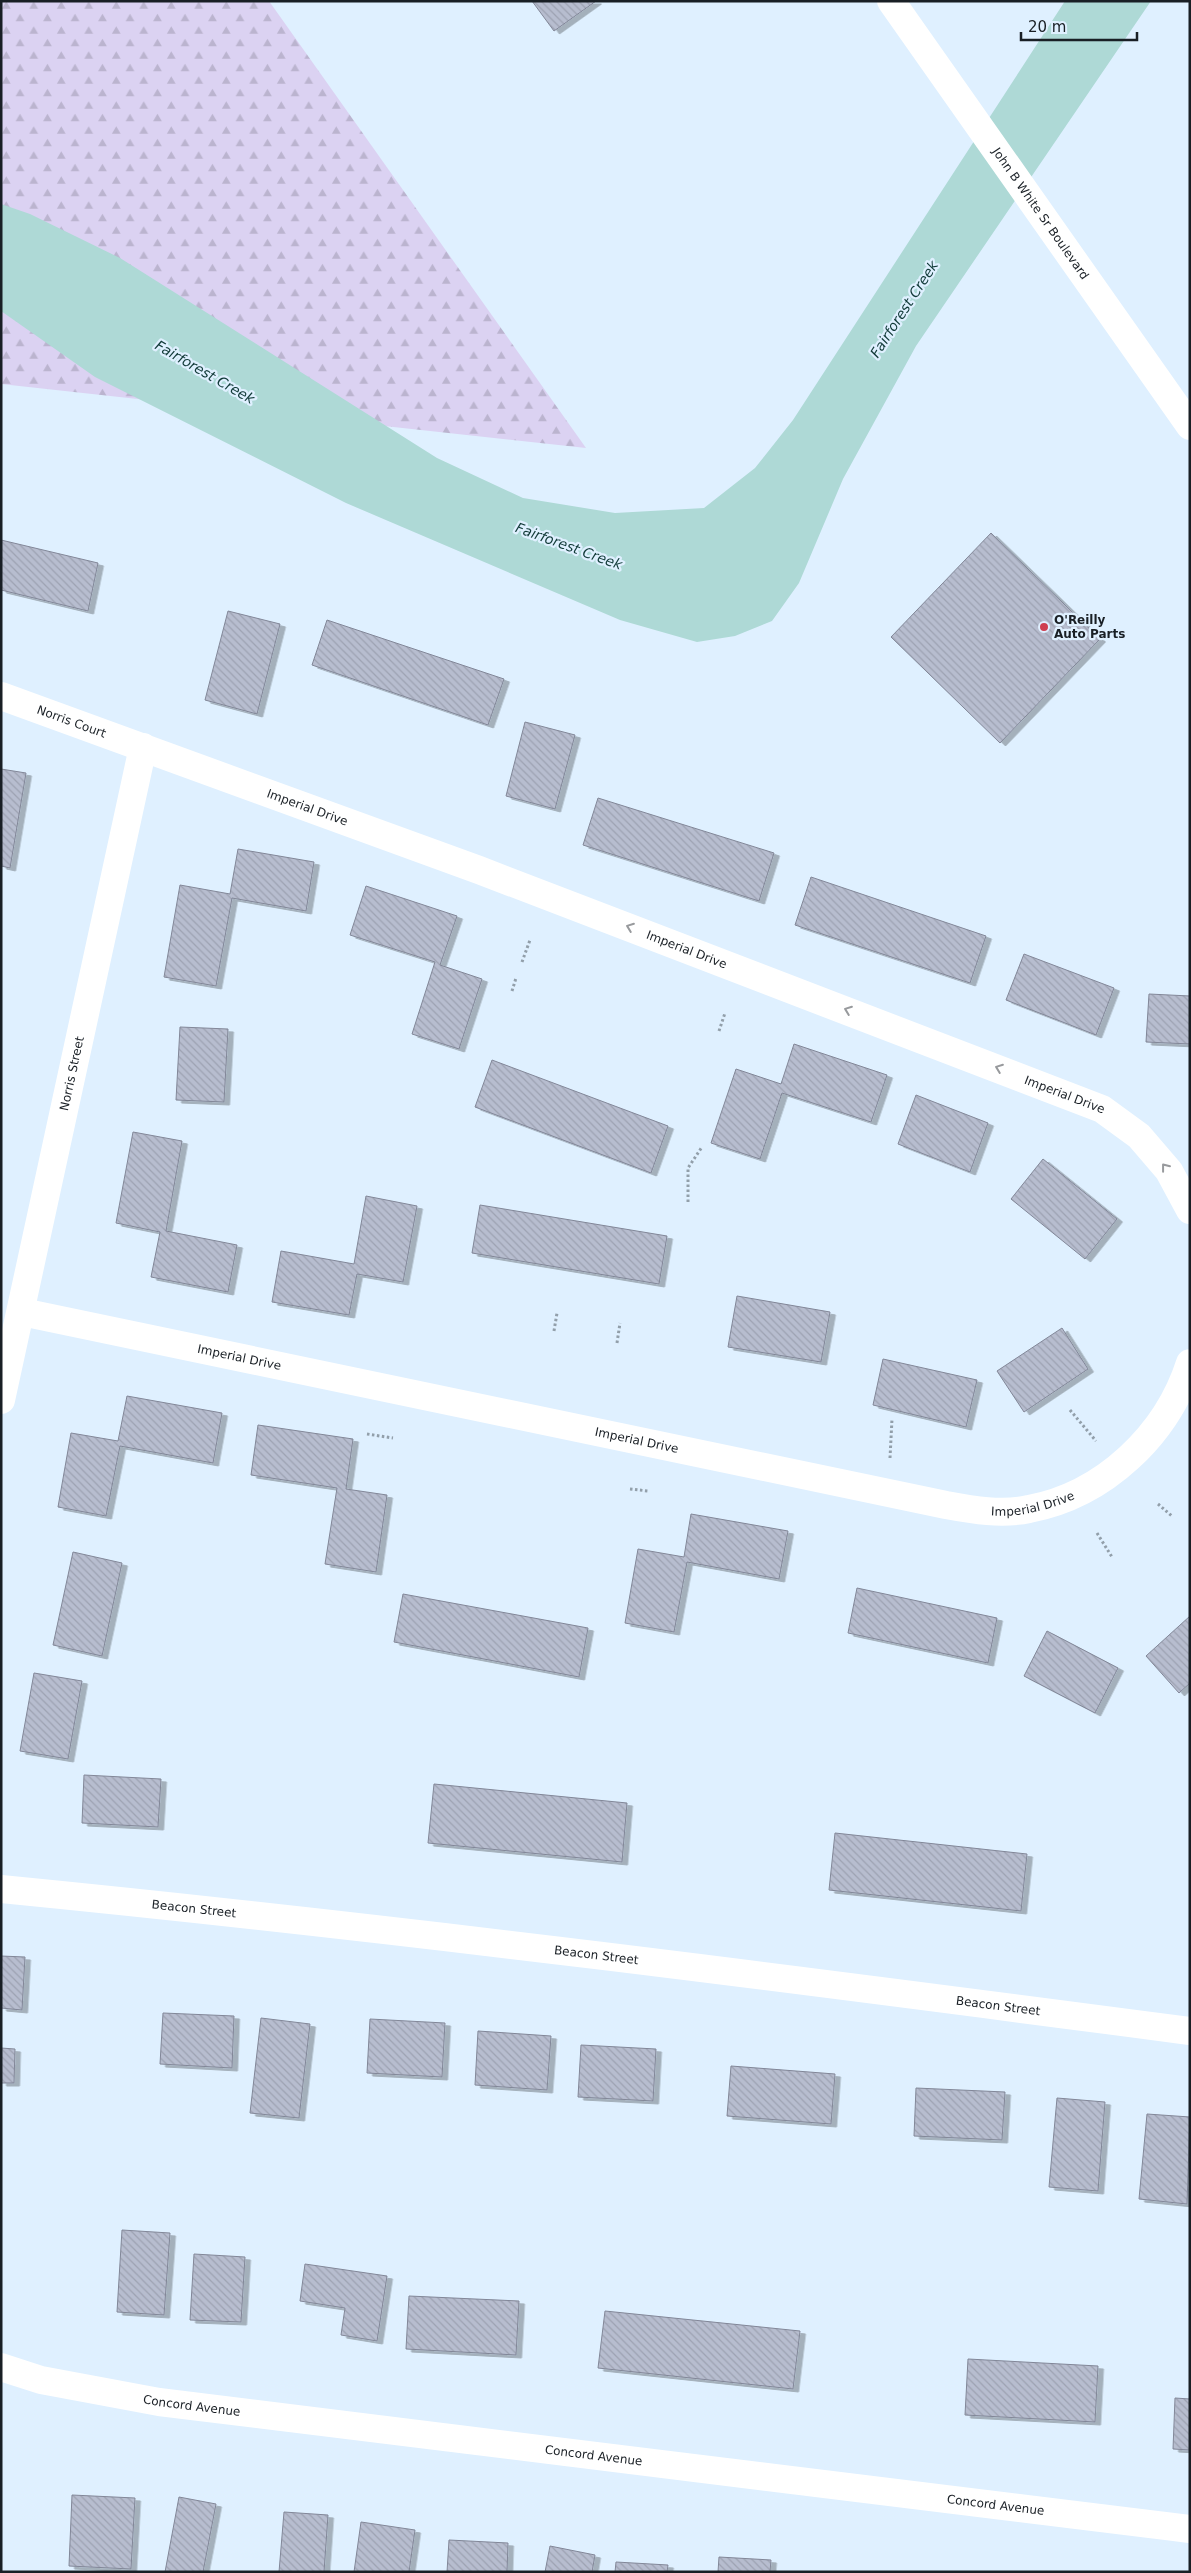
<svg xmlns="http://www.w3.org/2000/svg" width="1191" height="2573" font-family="'DejaVu Sans',sans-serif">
<defs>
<pattern id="forest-firs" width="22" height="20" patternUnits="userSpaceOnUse" patternTransform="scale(1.25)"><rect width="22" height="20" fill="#dbd2f2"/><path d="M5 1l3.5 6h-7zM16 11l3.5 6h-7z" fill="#bbb4cf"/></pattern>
<pattern id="building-back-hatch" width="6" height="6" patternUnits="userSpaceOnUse" patternTransform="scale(1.25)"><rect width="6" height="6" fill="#b7bdcf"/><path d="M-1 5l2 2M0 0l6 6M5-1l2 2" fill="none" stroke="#9da2b2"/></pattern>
<filter id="shadow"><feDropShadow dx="5.5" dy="3" stdDeviation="0" flood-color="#0004"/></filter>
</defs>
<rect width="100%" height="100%" fill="#dff0ff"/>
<path fill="url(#forest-firs)" d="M1,1H269L586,448L1,384Z"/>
<path fill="#aed9d6" d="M1065,1H1151L916,346L843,479L799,583L772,621L735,636L697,642L620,620L346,503L95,377L1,311V204L30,214L120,258L437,458L523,498L615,513L704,508L755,468L793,420Z"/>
<path fill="url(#building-back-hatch)" stroke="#828798" filter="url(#shadow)" d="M532,1H596L554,31Z
M991,533L1100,639L1000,743L891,637Z
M1,540L98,563L88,611L1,590Z
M228,611L280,624L257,714L205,700Z
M327,620L504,679L488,725L312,665Z
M525,722L575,735L555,809L506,796Z
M1,769L26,773L10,868L1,866Z
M598,798L774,853L759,901L583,845Z
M238,849L314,862L306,911L232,898L216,986L164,977L180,885L230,894Z
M811,877L986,936L970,983L795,925Z
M366,886L457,916L440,965L482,979L459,1049L412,1034L435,962L350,935Z
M1024,954L1114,988L1096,1035L1006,1000Z
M1149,994L1190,996V1044L1146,1042Z
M180,1027L228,1029L224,1102L176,1100Z
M794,1044L887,1075L871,1122L782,1093L760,1159L711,1143L736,1069L781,1084Z
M492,1060L668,1126L651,1173L475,1107Z
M916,1095L988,1123L970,1172L898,1144Z
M133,1132L182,1141L166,1231L237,1245L228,1292L151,1277L160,1232L116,1223Z
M1043,1159L1117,1219L1085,1259L1011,1199Z
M366,1196L417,1206L403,1282L357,1274L349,1315L272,1302L281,1251L354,1264Z
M480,1205L667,1236L659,1284L472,1253Z
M737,1296L830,1312L821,1362L728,1347Z
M1062,1328L1088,1369L1024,1412L997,1371Z
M883,1359L977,1380L966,1427L873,1405Z
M127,1396L222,1413L213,1463L120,1446L106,1516L58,1507L71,1433L118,1441Z
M258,1425L353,1439L346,1489L387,1495L376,1572L325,1564L337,1488L251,1475Z
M691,1514L788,1531L779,1579L687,1562L674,1632L625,1623L638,1549L684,1557Z
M73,1552L122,1563L102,1656L53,1645Z
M857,1588L997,1618L988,1663L848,1633Z
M403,1594L588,1628L579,1677L394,1642Z
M1190,1616V1683L1179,1693L1146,1656Z
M1047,1631L1118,1668L1095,1713L1024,1676Z
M34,1673L82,1681L68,1759L20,1751Z
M84,1775L161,1779L158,1827L82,1823Z
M434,1784L627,1803L622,1862L428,1843Z
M835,1833L1027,1854L1021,1911L829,1890Z
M1,1956L25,1957L22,2010L1,2008Z
M163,2013L234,2016L232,2068L160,2064Z
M261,2018L310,2024L299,2118L250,2113Z
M370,2019L445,2023L442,2077L367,2073Z
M478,2031L551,2036L547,2090L475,2085Z
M581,2045L656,2049L653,2101L578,2097Z
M1,2048L15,2049L14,2083H1Z
M731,2066L835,2074L831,2124L727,2116Z
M916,2088L1005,2092L1002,2140L914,2136Z
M1057,2098L1105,2102L1098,2191L1049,2187Z
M1147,2114L1190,2117L1187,2204L1139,2199Z
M122,2230L170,2233L164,2315L117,2312Z
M194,2254L245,2257L241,2322L190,2320Z
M305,2264L387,2276L377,2341L341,2335L345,2308L300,2301Z
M409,2296L519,2301L516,2355L406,2349Z
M605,2311L800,2331L793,2389L598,2368Z
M968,2359L1098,2366L1095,2422L965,2415Z
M1175,2398L1190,2399V2450L1173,2449Z
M72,2495L135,2498L131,2569L69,2566Z
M179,2497L216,2504L203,2572H165Z
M284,2512L328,2515L324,2572H279Z
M361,2522L415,2530L409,2572H354Z
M449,2540L508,2543L507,2572H447Z
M550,2546L595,2555L592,2572H545Z
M719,2557L771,2560L770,2572H718Z
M616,2562L668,2565L667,2572H615Z"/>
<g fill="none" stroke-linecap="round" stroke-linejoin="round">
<path stroke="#929faa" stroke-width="3" stroke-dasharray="2.5 2.5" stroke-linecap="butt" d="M522,962L530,940
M512,991L516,978
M719,1031L725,1013
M688,1202V1168L702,1147
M554,1331L557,1313
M617,1343L620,1323
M1070,1410L1096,1441
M367,1434L393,1438
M890,1458L892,1419
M630,1489L648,1491
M1158,1504L1173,1517
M1097,1533L1112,1557"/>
<g stroke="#fff" stroke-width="28">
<path id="s1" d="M1,696L479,870L1102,1109L1139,1136L1169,1171L1190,1210"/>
<path id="s2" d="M22,1312L946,1505C973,1510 1002,1515 1029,1509C1104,1495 1167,1435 1190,1363"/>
<path id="s3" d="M1,1400L143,747"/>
<path id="s4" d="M1,1889C398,1928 794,1979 1190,2031"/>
<path id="s5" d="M1,2367L41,2380L159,2402L1190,2529"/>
</g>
<path stroke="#fff" stroke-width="28" id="s6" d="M891,1L1190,426"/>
</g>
<defs><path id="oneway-chevron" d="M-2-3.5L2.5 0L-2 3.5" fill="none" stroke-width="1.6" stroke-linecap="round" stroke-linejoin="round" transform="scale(1.25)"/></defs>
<g stroke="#989a9d">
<use href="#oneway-chevron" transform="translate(630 927) rotate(-159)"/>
<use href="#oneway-chevron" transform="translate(848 1010) rotate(-159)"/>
<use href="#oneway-chevron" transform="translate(999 1068) rotate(-159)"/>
<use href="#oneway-chevron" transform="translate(1165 1167) rotate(-128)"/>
</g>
<circle fill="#ce3e4f" stroke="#dff0ff" stroke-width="2" cx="1044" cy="627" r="5"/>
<g text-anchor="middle" stroke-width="4.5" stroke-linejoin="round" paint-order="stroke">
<g font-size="12" fill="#191f25" stroke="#dff0ff">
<text dy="4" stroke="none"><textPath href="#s6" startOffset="260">John B White Sr Boulevard</textPath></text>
<text dy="4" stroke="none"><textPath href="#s1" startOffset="75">Norris Court</textPath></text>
<text dy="4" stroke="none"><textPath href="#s1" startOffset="326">Imperial Drive</textPath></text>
<text dy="4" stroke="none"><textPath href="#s1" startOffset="731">Imperial Drive</textPath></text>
<text dy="4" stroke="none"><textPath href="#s3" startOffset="334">Norris Street</textPath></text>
<text dy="4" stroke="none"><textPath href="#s1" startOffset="1136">Imperial Drive</textPath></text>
<text dy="4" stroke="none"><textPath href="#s2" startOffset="222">Imperial Drive</textPath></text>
<text dy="4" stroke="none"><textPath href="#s2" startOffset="628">Imperial Drive</textPath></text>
<text dy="4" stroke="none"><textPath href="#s2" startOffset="1032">Imperial Drive</textPath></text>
<text dy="4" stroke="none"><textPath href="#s4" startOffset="194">Beacon Street</textPath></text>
<text dy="4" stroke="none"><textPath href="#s4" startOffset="599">Beacon Street</textPath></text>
<text dy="4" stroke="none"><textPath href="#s4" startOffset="1004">Beacon Street</textPath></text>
<text dy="4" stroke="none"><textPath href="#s5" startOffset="195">Concord Avenue</textPath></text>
<text dy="4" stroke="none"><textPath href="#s5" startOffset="600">Concord Avenue</textPath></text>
<text dy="4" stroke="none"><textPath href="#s5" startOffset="1005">Concord Avenue</textPath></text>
</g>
<g font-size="12" font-weight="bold" fill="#191f25" stroke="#dff0ff" text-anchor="start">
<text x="1054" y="624">O'Reilly<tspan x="1054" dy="14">Auto Parts</tspan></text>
</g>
<g font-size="14" font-style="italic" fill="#113a38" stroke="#dff0ff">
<text transform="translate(904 309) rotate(-57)" y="5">Fairforest Creek</text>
<text transform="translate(205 372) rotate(30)" y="5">Fairforest Creek</text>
<text transform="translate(569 546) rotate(20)" y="5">Fairforest Creek</text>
</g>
</g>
<rect width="1191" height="2573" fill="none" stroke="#191f25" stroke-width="5"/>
<path d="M1021 32v8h116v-8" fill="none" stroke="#191f25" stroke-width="2.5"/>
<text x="1028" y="32" font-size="15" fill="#191f25" stroke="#dff0ff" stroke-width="4" paint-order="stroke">20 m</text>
</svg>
